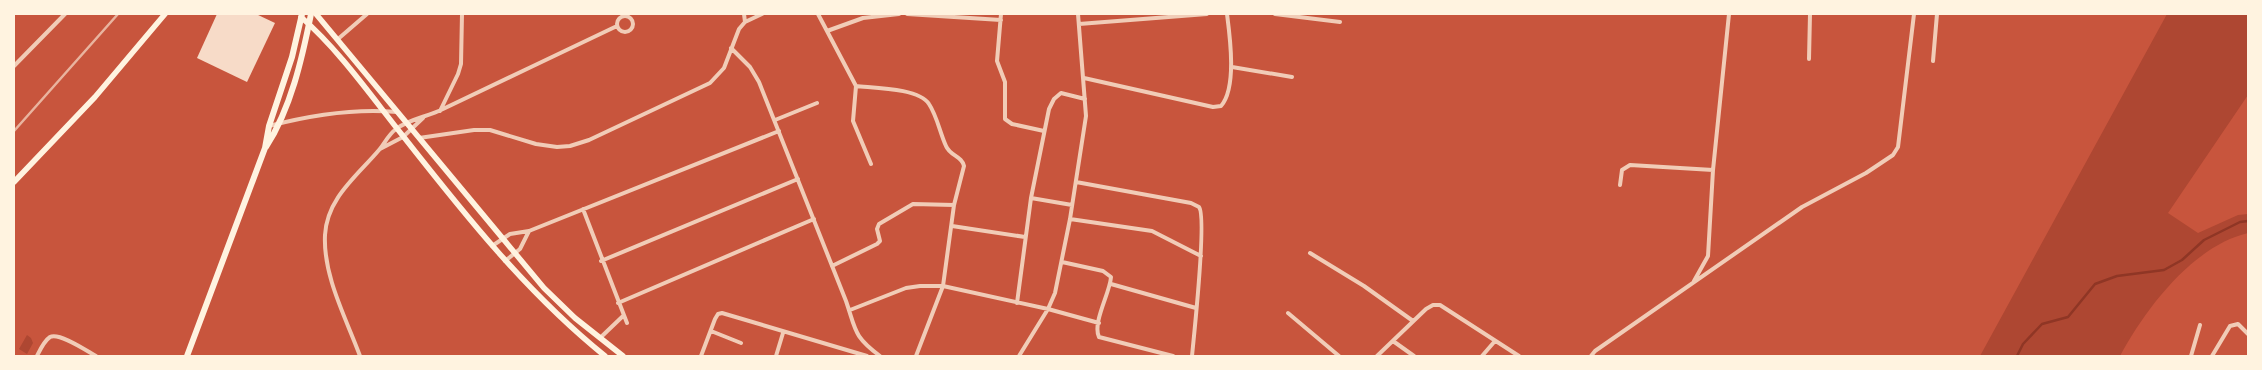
<svg xmlns="http://www.w3.org/2000/svg" width="2262" height="370" font-family="'Fira Sans Condensed',sans-serif">
<rect width="100%" height="100%" fill="#c8553d"/>
<path fill="#ae4732" d="M2167,14H2248V95L2168,213L2198,233L2238,215L2248,214V233C2193,246 2146,308 2120,356H1980Z
M27,335L31,338L33,343L27,354L19,349Z"/>
<g fill="none" stroke-linecap="round" stroke-linejoin="round">
<path stroke="#8f3625" stroke-width="2.5" d="M2017,356L2023,344L2042,324L2068,317L2095,284L2117,276L2164,270L2182,260L2204,240L2240,222L2248,221"/>
</g>
<path fill="#f7dbc8" d="M217,14H256L275,23L247,82L197,58Z"/>
<g fill="none" stroke-linecap="round" stroke-linejoin="round">
<path stroke="#f1ccb7" stroke-width="4" d="M744,14L745,22
M818,14L856,86L853,121L871,164
M907,14L1001,20
M1001,14L997,61L1005,82V119L1012,124L1044,131
M1275,14L1340,22
M617 24a8 8 0 1 1 16 0a8 8 0 1 1-16 0Z
M1079,24L1207,14
M827,31L863,18L899,14
M338,39L367,14
M731,48L750,67L759,82L846,301C856,330 853,336 880,356
M1809,59L1810,14
M1933,61L1937,14
M14,66L65,14
M1232,67L1292,77
M1084,78L1213,107L1221,106C1237,88 1230,37 1227,14
M856,86C874,88 919,88 929,104C937,116 940,133 946,146C950,156 962,156 964,166L954,205L943,286L916,356
M440,111L458,74L461,64L462,14
M775,120L817,103
M269,126C311,115 353,108 397,112
M419,138L474,130H490L536,144L557,147L570,146L589,140L710,83L724,68L739,29L745,22L762,14
M380,149L403,137L423,118
M1076,182L1191,203L1199,207C1207,217 1194,335 1192,356
M1620,185L1622,170L1630,165L1713,170
M1031,198L1072,205
M583,209L627,323
M1070,219L1152,231L1201,256
M952,226L1025,237
M492,246L510,234L529,231L779,131
M1310,253L1364,286L1413,321
M505,261L520,249L529,231
M601,261L798,179
M1062,262L1103,271L1111,277C1110,293 1092,323 1099,337L1173,356
M832,266L877,244L880,241L877,229L879,224L913,204L954,205
M1694,281L1708,256L1713,170L1729,14
M1111,284L1196,308
M618,303L814,219
M1017,303L1031,198L1049,109L1054,99L1061,93L1085,99
M850,310L906,288L920,286H943L1048,309L1099,323
M1288,313L1339,356
M711,331L741,343
M600,338L623,316
M1393,341L1414,356
M37,356C40,350 44,341 50,337C59,332 87,351 96,356
M360,356C346,318 323,276 325,235C327,198 357,176 379,150C385,143 388,135 396,129C409,119 427,117 443,109C501,81 559,54 617,26
M701,356L715,319L718,314L722,313L867,356
M776,356L783,333
M1019,356L1048,309L1055,293L1070,219L1086,116L1078,14
M1377,356L1426,309L1433,305H1440L1519,356
M1482,356L1495,341
M1591,356L1595,351L1802,207L1866,173L1893,155L1898,147L1914,14
M2191,356L2200,325
M2212,356L2230,326L2238,324L2248,334"/>
<path stroke="#fff3e0" stroke-width="5.5" d="M316,14L544,288L575,318L623,356
M301,17C340,51 371,96 403,136C465,215 527,293 605,356
M14,182L95,97L165,14"/>
<path stroke="#fff3e0" stroke-width="6" d="M266,147C291,108 302,59 311,14
M187,356L265,148L269,126L292,57L302,14"/>
<path stroke="#e9b49f" stroke-width="2.5" d="M14,131L118,14"/>
</g>
<rect width="2262" height="370" fill="none" stroke="#fff3e0" stroke-width="30"/>
</svg>
